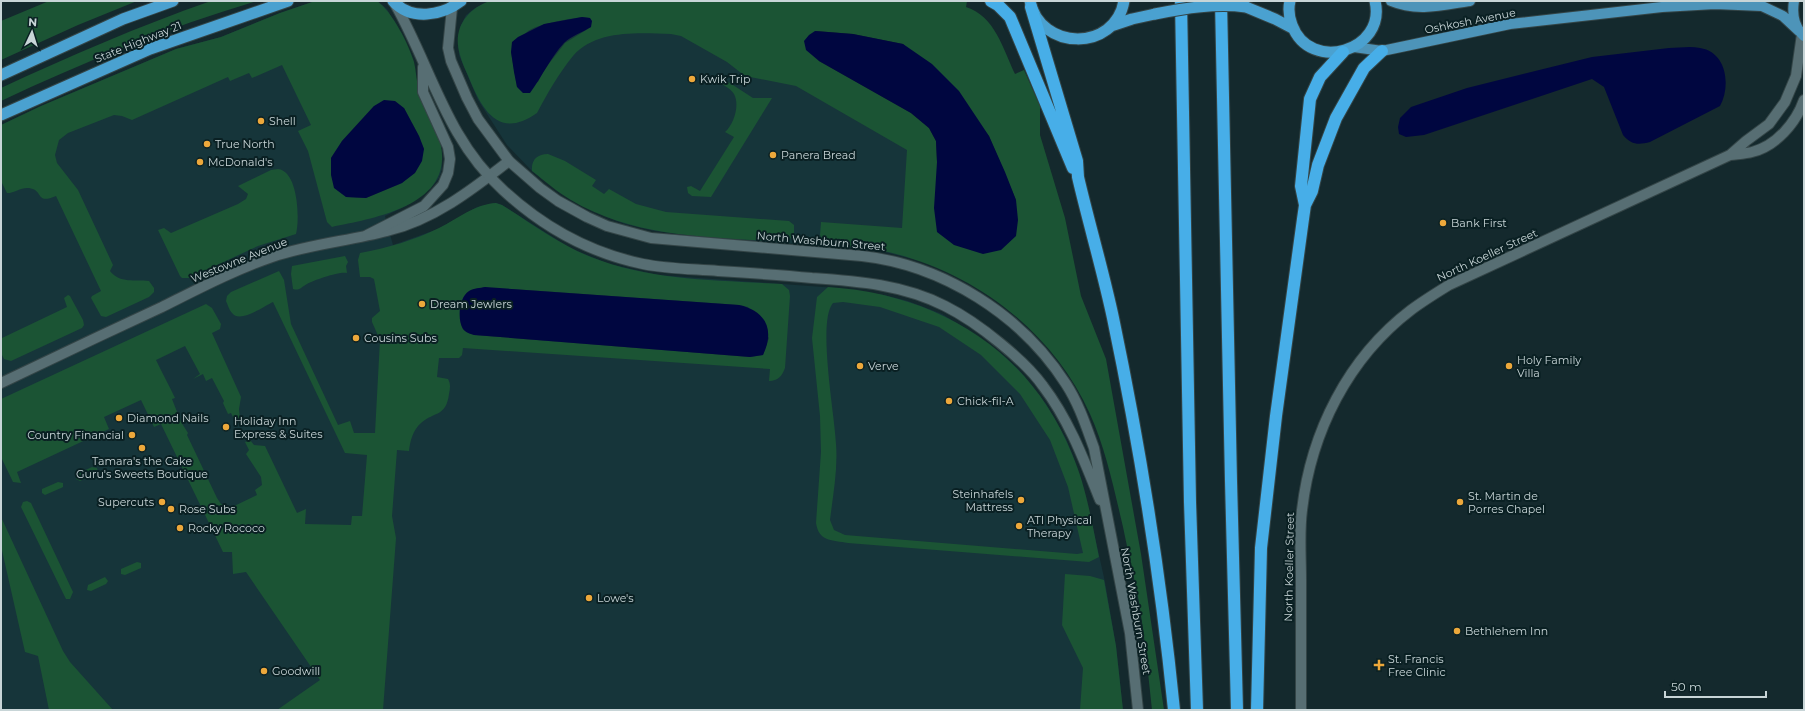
<svg xmlns="http://www.w3.org/2000/svg" width="1805" height="711" font-family="Montserrat,sans-serif">
<rect width="100%" height="100%" fill="#14292d"/>
<path fill="#16353a" d="M315,1H377L387,9L411,55L420,95L441,143L442,169L439,178L430,189L406,206L385,216L393,245L438,229L477,207L496,203L502,205L570,248L609,264L658,275L836,288L884,295L908,301L942,314L968,330L1004,356L1019,370L1046,404L1066,439L1073,456L1091,519L1105,582L1116,646L1123,710H1V125L41,106L176,49L221,37L280,13Z
M490,1H721L927,141L921,261L877,250L704,237L655,231L625,224L607,217L571,200L532,171L507,145L478,100L459,55L458,38L460,27L466,15L475,8Z"/>
<path fill="#1b5434" fill-rule="evenodd" d="M49,1H137L78,25L1,60V21Z
M211,1H257C169,27 84,62 1,101V88C70,56 139,26 211,1Z
M315,1H377C392,11 409,45 414,62C416,70 416,78 418,86C422,106 436,123 440,142C456,205 376,218 332,227L327,222L308,151L298,131L311,125L282,65L252,78L249,73L230,81L228,77L132,120L122,116L114,115L68,133L59,140L55,155L57,163L78,190L113,265L110,271C120,284 135,279 149,281L154,288V292L149,297L106,317L101,316L91,298L92,296L101,291L56,196C35,205 44,190 29,188C21,187 15,193 7,193L1,181V125L41,106L176,49L221,37L280,13ZM374,106L404,108L419,136L424,149L402,183L366,198L346,197L331,158L342,141Z
M490,1H967L966,7C995,16 1003,49 1015,74L1024,70L1040,106V135L1065,218L1081,296L1106,359L1141,554L1164,710H1152C1148,674 1145,638 1139,602C1134,577 1128,552 1123,527C1114,489 1106,450 1090,414C1052,329 969,268 879,250C861,247 842,247 825,245L820,235L821,222L902,228L907,150L796,86L745,76L727,62L681,36L671,34C640,33 596,29 573,56C559,73 547,94 537,113C499,140 482,110 469,78C466,71 462,63 460,55C452,30 466,9 490,1ZM582,17L590,18L591,27L565,43L544,70L538,82L517,87L511,52C516,46 521,38 527,32C536,24 569,19 582,17ZM816,31L853,34L903,44L989,136L1016,200L937,162L936,141L929,128L911,113L819,61Z
M719,76L753,98H772L711,197L692,196L688,193L687,187L691,186L700,191L734,137L725,132C734,124 740,105 734,94C730,88 722,84 716,81Z
M548,154L565,161L596,180L592,186L604,194L609,189L636,204L666,212L789,221L794,225V233L788,242C714,237 636,239 571,200C557,192 545,181 532,171C531,160 537,154 548,154Z
M278,169C298,171 300,219 296,234L258,246L189,278H182L180,276L158,230L164,228L171,233L238,204L246,199L248,194L238,186L271,170Z
M496,203L502,205C531,223 558,244 591,257C651,281 718,280 782,284L789,290L790,296L785,368C782,376 778,381 769,381L770,369L463,348L462,355L459,358H439L437,377L448,379C451,384 450,389 449,394C446,417 435,411 421,423C413,430 410,441 409,451L397,450L392,516L396,538L383,710H277L320,680L246,572L233,574L232,552H223L161,424L154,427L141,400L104,417L109,429L17,472L21,483L13,482L1,457V399L206,304L212,308L221,324L220,329L212,333L241,397L239,409L240,419L235,421L231,413L228,414L223,403L224,401L212,378L206,381L203,374L193,379L200,374L185,346L156,360C162,373 169,385 175,398L172,399L181,422L188,433L187,435L217,498L221,504L225,505L228,509L257,495L255,490L262,485L261,477L246,454L249,450L245,442L250,440L254,445L265,446L297,513L306,509L305,524L351,525L352,516H362L367,455L345,453L273,302C264,306 240,324 232,313C229,310 228,305 226,301L227,296L231,292L279,271L284,280L291,324L338,425L350,421L354,433H375L380,340L372,322V318L380,311L374,279L370,277H360L358,260L360,253C387,248 415,240 439,228C457,219 475,204 496,203ZM512,289L739,305L748,307L769,338L763,355L750,357L474,335L463,329L460,319L461,303Z
M345,256L348,262L346,266L347,273C340,271 314,280 307,284C301,287 300,291 293,289L291,274L292,266Z
M828,287C938,294 1030,350 1072,454C1086,486 1092,523 1099,557L1089,562L848,543C832,540 819,542 816,523L821,452L820,416L812,338L817,297ZM843,302L880,307L939,327L981,355L1020,394L1050,440L1068,487L1083,553L1077,554L845,535L834,530L830,520C833,495 838,469 836,444C835,416 817,321 833,303Z
M68,295L70,296L83,320L84,325L82,328L11,361L4,359L1,353V337L2,338L67,307L64,298Z
M92,467L97,468L98,472L80,481L76,479L77,474Z
M58,482L63,483V487L61,488L45,495L42,493V489Z
M27,501L31,503L73,592L70,599H66L64,595L21,507L23,502Z
M1,517L63,651L70,662L113,710H49L38,656L25,652L1,546Z
M137,562L141,563V568L125,575L121,574V569Z
M1065,574L1090,576L1104,580L1116,646L1123,710H1080L1083,668L1062,625Z
M105,577L108,581L106,584L91,591L87,590L88,585Z"/>
<path fill="#000640" d="M582,17L590,18L592,21L591,27C583,32 571,36 564,43C550,58 542,77 530,93H523L517,87L514,72L511,52L512,42L518,37L544,24Z
M815,31L853,34L903,44L932,64L959,91L989,136L1005,172L1016,200L1018,220L1016,236L1001,250L983,254L954,245L937,232L934,208L937,162L936,141L929,128L911,113L819,61L806,50L804,41L809,35Z
M1669,48C1679,48 1690,46 1700,48C1727,52 1731,86 1720,106L1650,142C1639,145 1631,145 1623,135L1604,87L1592,79L1424,135L1406,137L1399,134L1398,127L1400,118L1411,107L1467,88L1592,57Z
M384,100L395,101L404,108L419,136L424,149L422,161L415,173L402,183L366,198L346,197L334,188L331,175V158L342,141L374,106Z
M485,287L739,305C766,311 775,330 763,355L750,357L474,335C470,334 465,332 463,329C457,319 459,297 469,291C474,288 480,288 485,287Z"/>
<g fill="none" stroke-linecap="round" stroke-linejoin="round">
<g stroke="#344547" stroke-width="12">
<path id="minor" d="M1730,155L1746,141L1769,124L1785,102L1796,76L1802,34
M1,383C55,357 108,332 162,307C198,289 234,270 272,257C310,244 349,241 387,231C433,220 472,190 509,161
M1301,710C1301,666 1301,623 1301,579C1301,556 1299,533 1302,510C1311,432 1348,358 1411,310C1423,301 1436,293 1449,285L1730,155C1737,154 1745,154 1752,152C1776,146 1796,123 1804,100"/>
</g>
<g stroke="#344547" stroke-width="12">
<path id="tertiary" d="M395,4C431,67 446,139 503,190C543,227 590,253 643,264C668,269 693,269 718,271C750,273 781,275 812,278C858,281 904,285 945,306C965,316 983,329 1000,343C1016,356 1031,369 1043,386C1069,420 1084,460 1100,500
M452,8L448,48L451,61L467,98L478,119L509,161L540,188L558,201L587,217L607,226L651,238L862,256C943,265 1022,315 1066,384C1079,404 1086,426 1094,448L1130,633L1138,710
M367,235L424,206L443,185L448,173L450,159L448,147L423,92V67"/>
</g>
<g stroke="#344547" stroke-width="12">
<path id="primary" d="M1391,1C1417,12 1443,5 1470,1
M1794,1C1792,13 1794,27 1804,36
M1354,47L1382,51L1510,24L1662,7L1715,4L1762,6L1783,16L1799,31"/>
</g>
<g stroke="#344547" stroke-width="13">
<path id="trunk" d="M393,1C411,21 442,16 461,1
M1030,1C1040,51 1115,52 1124,1
M1290,1C1288,9 1289,17 1292,25C1310,74 1387,51 1375,1
M1246,7L1275,19L1294,29
M1111,26L1132,19L1155,14
M1,75L123,19L173,1
M1,115L150,49L288,1"/>
</g>
<g stroke="#344547" stroke-width="14">
<path id="motorway" d="M991,1L998,5L1010,17L1073,168
M1181,1L1190,502L1197,710
M1221,1L1231,481L1237,710
M1031,7L1077,161L1078,177C1089,224 1103,271 1113,318C1140,447 1161,579 1174,710
M1305,205L1312,191L1318,165L1336,118L1364,68L1382,51
M1257,710L1261,548L1276,416L1303,219L1305,205L1301,186L1310,99L1320,77L1343,52"/>
</g>
<use href="#minor" stroke="#576e73" stroke-width="10"/>
<use href="#tertiary" stroke="#576e73" stroke-width="10"/>
<use href="#primary" stroke="#4d94b9" stroke-width="10"/>
<use href="#trunk" stroke="#4aa1d0" stroke-width="11"/>
<use href="#motorway" stroke="#47aee8" stroke-width="12"/>
<g stroke="#344547" stroke-width="13" stroke-linecap="butt">
<path id="trunk-bridge" d="M1155,14C1185,8 1216,3 1246,7"/>
</g>
<use href="#trunk-bridge" stroke="#4aa1d0" stroke-width="11"/>
</g>
<g fill="#eda83b" stroke="#0a2023" stroke-width="1.5">
<circle cx="692" cy="79" r="4"/>
<circle cx="261" cy="121" r="4"/>
<circle cx="207" cy="144" r="4"/>
<circle cx="773" cy="155" r="4"/>
<circle cx="200" cy="162" r="4"/>
<circle cx="1443" cy="223" r="4"/>
<circle cx="422" cy="304" r="4"/>
<circle cx="356" cy="338" r="4"/>
<circle cx="860" cy="366" r="4"/>
<circle cx="1509" cy="366" r="4"/>
<circle cx="949" cy="401" r="4"/>
<circle cx="119" cy="418" r="4"/>
<circle cx="226" cy="427" r="4"/>
<circle cx="132" cy="435" r="4"/>
<circle cx="142" cy="448" r="4"/>
<circle cx="1021" cy="500" r="4"/>
<circle cx="162" cy="502" r="4"/>
<circle cx="1460" cy="502" r="4"/>
<circle cx="171" cy="509" r="4"/>
<circle cx="1019" cy="526" r="4"/>
<circle cx="180" cy="528" r="4"/>
<circle cx="589" cy="598" r="4"/>
<circle cx="1457" cy="631" r="4"/>
<path d="M1377 659h4v4h4v4h-4v4h-4v-4h-4v-4h4z"/>
<circle cx="264" cy="671" r="4"/>
</g>
<g text-anchor="middle" stroke-width="4" stroke-linejoin="round" paint-order="stroke">
<g font-size="11" fill="#c8d5d7" stroke="#0a2023">
<text transform="translate(1470 21) rotate(-11)" y="4">Oshkosh Avenue</text>
<text transform="translate(138 42) rotate(-22)" y="4">State Highway 21</text>
<text transform="translate(821 241) rotate(5)" y="4">North Washburn Street</text>
<text transform="translate(1487 255) rotate(-25)" y="4">North Koeller Street</text>
<text transform="translate(239 260) rotate(-22)" y="4">Westowne Avenue</text>
<text transform="translate(1289 567) rotate(-89)" y="4">North Koeller Street</text>
<text transform="translate(1136 611) rotate(80)" y="4">North Washburn Street</text>
</g>
<g font-size="11" fill="#c8d5d7" stroke="#0a2023" text-anchor="start">
<text x="700" y="83">Kwik Trip</text>
<text x="269" y="125">Shell</text>
<text x="215" y="148">True North</text>
<text x="781" y="159">Panera Bread</text>
<text x="208" y="166">McDonald's</text>
<text x="1451" y="227">Bank First</text>
<text x="430" y="308">Dream Jewlers</text>
<text x="364" y="342">Cousins Subs</text>
<text x="1517" y="364">Holy Family<tspan x="1517" dy="13">Villa</tspan></text>
<text x="868" y="370">Verve</text>
<text x="957" y="405">Chick-fil-A</text>
<text x="127" y="422">Diamond Nails</text>
<text x="234" y="425">Holiday Inn<tspan x="234" dy="13">Express &amp; Suites</tspan></text>
<text x="124" y="439" text-anchor="end">Country Financial</text>
<text x="142" y="465" text-anchor="middle">Tamara's the Cake<tspan x="142" dy="13">Guru's Sweets Boutique</tspan></text>
<text x="1013" y="498" text-anchor="end">Steinhafels<tspan x="1013" dy="13">Mattress</tspan></text>
<text x="1468" y="500">St. Martin de<tspan x="1468" dy="13">Porres Chapel</tspan></text>
<text x="154" y="506" text-anchor="end">Supercuts</text>
<text x="179" y="513">Rose Subs</text>
<text x="1027" y="524">ATI Physical<tspan x="1027" dy="13">Therapy</tspan></text>
<text x="188" y="532">Rocky Rococo</text>
<text x="597" y="602">Lowe's</text>
<text x="1465" y="635">Bethlehem Inn</text>
<text x="1388" y="663">St. Francis<tspan x="1388" dy="13">Free Clinic</tspan></text>
<text x="272" y="675">Goodwill</text>
</g>
</g>
<rect width="1805" height="711" fill="none" stroke="#c8d5d7" stroke-width="4"/>
<g transform="translate(32 32) rotate(4)" stroke="#0a2023" stroke-width="3" paint-order="stroke">
<path d="M0-3L7 15L0 10L-7 15Z" fill="#c8d5d7"/>
<text y="-6" font-size="11" font-weight="bold" text-anchor="middle" fill="#c8d5d7">N</text>
</g>
<path d="M1665 691v6h101v-6" fill="none" stroke="#c8d5d7" stroke-width="2"/>
<text x="1671" y="691" font-size="12" fill="#c8d5d7" stroke="#0a2023" stroke-width="3" paint-order="stroke">50 m</text>
</svg>
